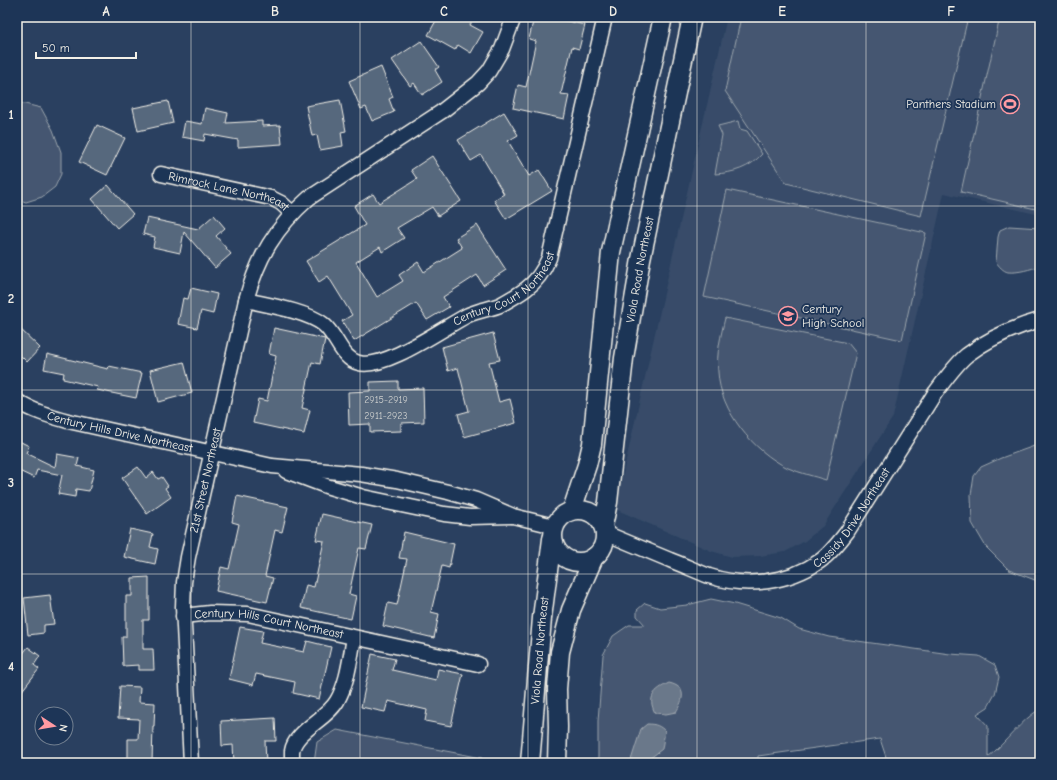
<svg xmlns="http://www.w3.org/2000/svg" width="1057" height="780" font-family="'Comic Neue',sans-serif">
<rect width="100%" height="100%" fill="#2a4060"/>
<filter id="ink" filterUnits="userSpaceOnUse"><feTurbulence type="fractalNoise" baseFrequency=".025" numOctaves="2"/><feDisplacementMap in="SourceGraphic" scale="8" xChannelSelector="R" yChannelSelector="G"/><feConvolveMatrix kernelMatrix="1 2 1 2 8 2 1 2 1" color-interpolation-filters="sRGB"/></filter>
<g filter="url(#ink)">
<path fill="#374c69" d="M727,17H1040V215L944,193L893,417L823,526L805,541L785,552L760,556L732,557L711,551L615,509Z"/>
<path fill="#445771" stroke="#9ca4ac" d="M741,17H968L921,216L786,183L725,91Z
M1000,17H1040V210L961,192Z
M17,102L41,108L53,130L61,152V174L55,187L42,197L26,202L17,199Z
M738,121L740,129L747,131L762,154C750,168 733,173 715,174L722,135L718,126Z
M727,190L926,233L902,340L704,297Z
M1009,226L1040,228V266C1031,269 1018,273 1008,272C1003,271 999,266 996,262L998,237L1000,230Z
M725,318L848,343L856,353L826,480C813,476 800,473 788,468C753,451 720,411 718,372C716,354 721,335 725,318Z
M1040,441V582L1009,570L986,547L972,523L971,495L974,476L981,467L1001,458L1037,445Z
M711,599L735,604L781,618L799,629L829,637L950,654L979,656L995,665L999,677L995,694L988,707L977,714L988,726V757C1006,743 1020,721 1040,709V763H888L880,739L758,756V763H598V721L603,655L613,636L629,625H645L637,616V610L645,603L660,608L687,605Z
M337,730L482,758L481,763H314L317,742Z"/>
<path fill="#6a788a" stroke="#a1a8b0" d="M669,683C687,687 684,699 676,712L666,714L655,713C647,697 654,690 669,683Z
M647,724C656,724 660,726 665,731L662,749L644,763H634L631,760L641,729Z"/>
<path fill="#56677d" stroke="#f4f1e8" d="M438,17H467L473,20L470,25L483,32L471,53L458,45L455,50L428,35Z
M534,17H549L585,25L579,49L572,47L561,94L569,95L564,119L513,108L518,85L526,87L536,41L529,39Z
M421,41L439,67L435,70L442,82L422,95L414,83L410,86L392,60Z
M381,67L393,97L389,99L394,112L372,121L366,107L361,109L349,81Z
M340,100L346,131L341,132L343,146L320,150L317,135L312,136L306,106Z
M168,101L173,123L138,131L133,108Z
M205,108L228,113L226,123L262,121V126L280,125L282,144L238,147V140L205,134L204,141L182,137L185,121L202,124Z
M504,112L518,135L508,141L529,176L539,170L552,191L506,219L494,200L504,194L481,155L471,161L458,140Z
M97,125L125,138L107,175L79,162Z
M432,156L461,201L438,216L432,207L397,228L404,238L382,252L380,247L356,262L377,297L403,281L399,275L418,262L424,272L462,248L456,238L477,225L506,270L483,285L477,275L443,297L449,307L427,320L416,303L354,341L342,321L352,315L328,276L319,282L306,261L365,225L354,206L373,194L379,203L417,179L411,170Z
M108,185L133,214L117,228L92,199Z
M214,215L225,228L216,236L231,254L215,268L184,232L180,253L153,247L155,237L143,234L147,218L198,229Z
M191,288L217,294L213,314L201,311L197,328L178,324L183,298L188,299Z
M17,326L40,348L27,362L17,352Z
M274,328L325,339L320,364L312,362L302,408L310,410L304,434L253,423L258,399L267,401L276,356L269,354Z
M493,333L500,360L489,362L499,402L510,399L516,423L464,437L458,414L469,411L458,368L448,371L442,347Z
M47,354L108,369L109,366L142,373L136,398L97,390L98,387L63,379L64,373L44,369Z
M184,362L192,393L158,402L150,370Z
M398,381V389L423,388L424,422L401,423V431L370,432V424L349,425L348,392L370,391V382Z
M17,440L29,446L26,453L55,467L57,454L79,458L77,466L94,470L89,491L76,489L75,497L58,494L62,475L37,470L34,478L17,470Z
M138,467L146,478L153,472L158,479L162,477L168,486L165,488L171,497L147,514L122,478Z
M237,496L288,507L282,532L275,530L265,576L273,578L267,602L216,591L221,567L229,569L239,524L232,522Z
M322,514L372,525L366,549L359,548L349,594L356,596L351,619L301,608L306,585L314,587L324,541L316,540Z
M130,529L153,534L150,547L158,549L155,564L124,557Z
M404,532L454,544L449,568L442,566L431,612L439,614L434,638L383,626L388,603L397,605L407,559L399,558Z
M149,577V620H143V649H153L154,670H139V665L123,666L122,637H126V596H132V578Z
M50,595L54,624L44,625V633L28,635L24,598Z
M240,627L263,631L260,643L304,652L307,641L331,647L319,699L293,693L295,682L256,674L253,685L229,679Z
M28,647L40,656L34,665L39,669L17,697V661Z
M372,654L395,659L392,670L436,680L438,669L463,674L451,726L425,721L427,710L388,701L385,712L361,707Z
M120,686L140,687L139,702L155,703L154,726H153L152,763H128V739H138L139,719L118,718Z
M275,718L276,741H265L266,763H234L233,745L222,746L221,721Z"/>
<g fill="none" stroke-linecap="round" stroke-linejoin="round">
<g stroke="#f4f1e8" stroke-width="17">
<g id="minor">
<path id="s1" d="M161,174L271,198L281,203L292,213"/>
<path id="s2" d="M246,300C267,305 306,311 323,324C337,335 341,359 359,363C385,370 444,327 468,315C479,310 490,309 500,305C509,300 518,295 526,289C537,281 544,270 549,258L605,17"/>
<path id="s3" d="M17,401C32,411 50,416 68,421L272,466L361,474L397,480L448,492L476,500L513,516L554,526"/>
<path d="M286,471L326,486L363,497L444,514L470,517L511,516"/>
<path id="s4" d="M605,533C627,542 648,551 670,560C683,565 696,571 709,576C746,588 788,583 820,561C830,554 839,542 847,532L935,393C945,380 955,365 967,355C988,339 1015,327 1040,320"/>
<path id="s5" d="M183,616L210,613L248,614L478,664"/>
<path id="s6" d="M191,763L183,607L184,582L188,557L246,300C258,257 275,228 309,198L441,112L478,83L489,71L502,49L514,17"/>
<path d="M292,763C292,759 292,755 292,751C295,731 327,719 337,701C348,682 350,658 354,638"/>
</g>
</g>
<g stroke="#f4f1e8" stroke-width="21">
<g id="major">
<circle cx="579" cy="536" r="26"/>
<path d="M572,510L587,465L592,444L611,252L663,17"/>
<path id="s7" d="M603,526L608,502L624,358L641,259L692,17"/>
<path id="s8" d="M530,763L542,618L552,539"/>
<path d="M557,763L558,727L557,689L560,652L571,610L594,557"/>
</g>
</g>
<use href="#minor" stroke="#1d3557" stroke-width="14"/>
<use href="#major" stroke="#1d3557" stroke-width="18"/>
</g>
</g>
<path fill="none" stroke="#f4f1e8" stroke-width="1" stroke-opacity="0.55" d="M191,17V763M360,17V763M528,17V763M697,17V763M866,17V763M17,206H1040M17,390H1040M17,574H1040"/>
<defs>
<g id="stadium-ring" transform="scale(1)"><circle r="9.5" fill="#1d3557" stroke="#ff9aa2" stroke-width="1.5"/><path d="M0-5a6.5 5 0 1 0 0 10a6.5 5 0 1 0 0-10ZM-3.5-1.8h7v3.6h-7Z" fill="#ff9aa2"/></g>
<g id="school-ring" transform="scale(1)"><circle r="9.5" fill="#1d3557" stroke="#ff9aa2" stroke-width="1.5"/><path d="M0-5L7-2L0 1L-7-2ZM-4 1L0 2.5L4 1V4Q0 6-4 4Z" fill="#ff9aa2"/></g>
</defs>
<g fill-rule="evenodd">
<use href="#stadium-ring" x="1010" y="104"/>
<use href="#school-ring" x="788" y="316"/>
</g>
<g text-anchor="middle" stroke-width="3.5" stroke-linejoin="round" paint-order="stroke">
<g font-size="10" fill="#cccecd">
<text x="386" y="403">2915-2919</text>
<text x="386" y="419">2911-2923</text>
</g>
<g font-size="12" fill="#f4f1e8" stroke="#1d3557" text-anchor="end">
<text x="996" y="108">Panthers Stadium</text>
<text x="802" y="313" text-anchor="start">Century<tspan x="802" dy="14">High School</tspan></text>
</g>
<g font-size="12" fill="#f4f1e8" stroke="#1d3557">
<text dy="4" stroke="none"><textPath href="#s1" startOffset="70">Rimrock Lane Northeast</textPath></text>
<text dy="4" stroke="none"><textPath href="#s7" startOffset="259">Viola Road Northeast</textPath></text>
<text dy="4" stroke="none"><textPath href="#s2" startOffset="303">Century Court Northeast</textPath></text>
<text dy="4" stroke="none"><textPath href="#s3" startOffset="108">Century Hills Drive Northeast</textPath></text>
<text dy="4" stroke="none"><textPath href="#s6" startOffset="285">21st Street Northeast</textPath></text>
<text dy="4" stroke="none"><textPath href="#s4" startOffset="282">Cassidy Drive Northeast</textPath></text>
<text dy="4" stroke="none"><textPath href="#s5" startOffset="87">Century Hills Court Northeast</textPath></text>
<text dy="4" stroke="none"><textPath href="#s8" startOffset="113">Viola Road Northeast</textPath></text>
</g>
</g>
<rect width="1057" height="780" fill="none" stroke="#1d3557" stroke-width="44"/>
<g transform="translate(54 726) rotate(102)"><circle r="19" fill="#1d3557" stroke="#738091"/>
<path d="M0-3L7 15L0 10L-7 15Z" fill="#ff9aa2"/>
<text y="-6" font-size="11" font-weight="bold" text-anchor="middle" fill="#f4f1e8">N</text>
</g>
<path d="M36 52v6h100v-6" fill="none" stroke="#f4f1e8" stroke-width="2"/>
<text x="42" y="52" font-size="12" fill="#f4f1e8" stroke="#1d3557" stroke-width="3" paint-order="stroke">50 m</text>
<rect x="22" y="22" width="1013" height="736" fill="none" stroke="#f4f1e8" stroke-width="1.5"/>
<g font-size="13" text-anchor="middle" font-weight="bold" fill="#f4f1e8">
<text x="106" y="16">A</text>
<text x="275" y="16">B</text>
<text x="444" y="16">C</text>
<text x="613" y="16">D</text>
<text x="782" y="16">E</text>
<text x="951" y="16">F</text>
<text x="11" y="119">1</text>
<text x="11" y="303">2</text>
<text x="11" y="487">3</text>
<text x="11" y="671">4</text>
</g>
</svg>
